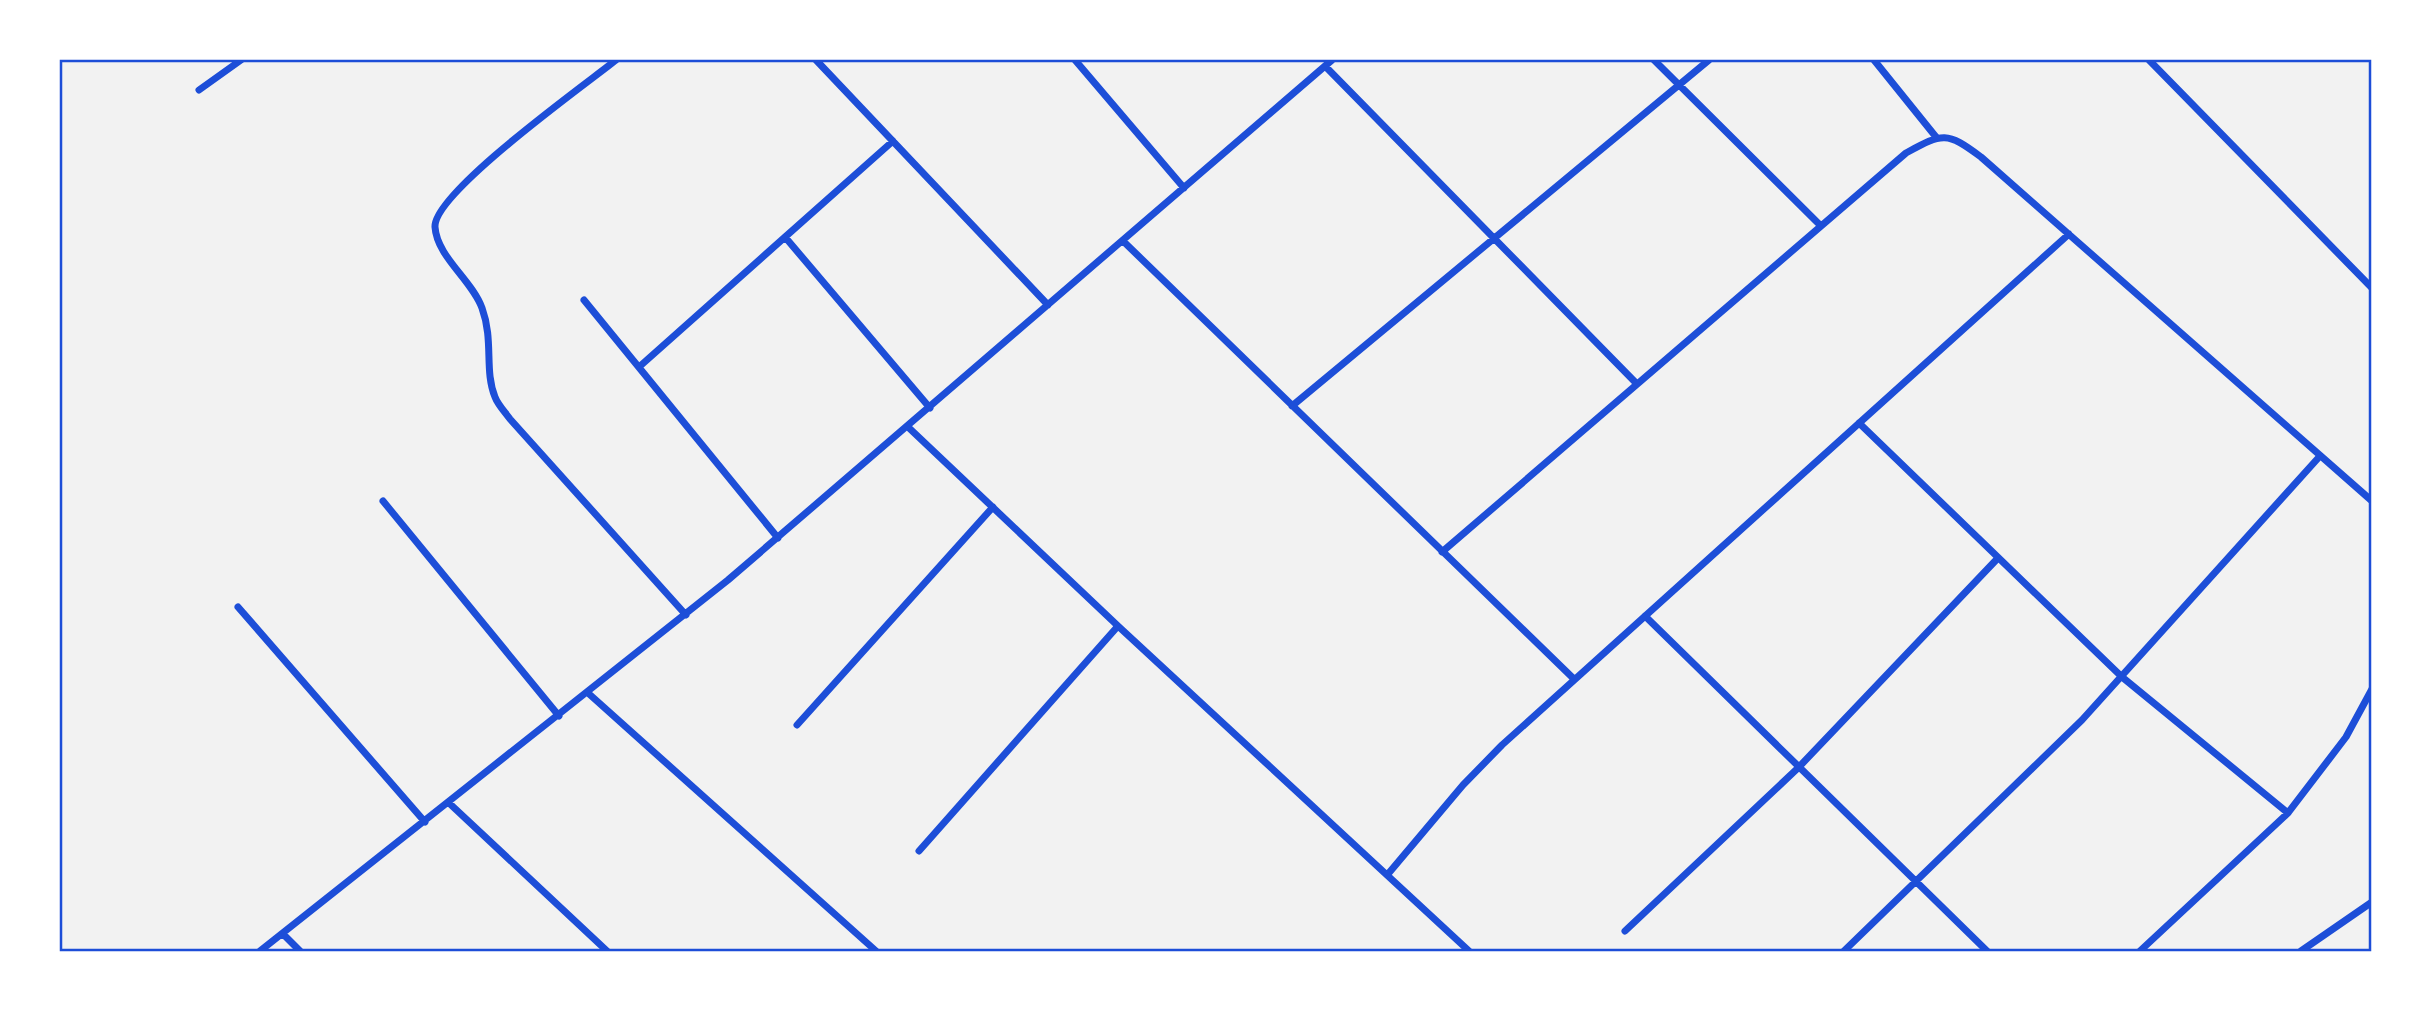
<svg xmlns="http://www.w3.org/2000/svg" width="2431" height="1011" font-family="'Archivo Narrow',sans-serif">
<rect width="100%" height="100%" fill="#f2f2f2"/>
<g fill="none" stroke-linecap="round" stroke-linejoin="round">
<path stroke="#1d4ed8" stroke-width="7" d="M616,60C586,84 433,193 435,227C437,257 472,280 482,308C494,341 484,370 495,397C498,405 505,412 510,419L686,615
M816,60L1048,305
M1075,60L1184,188
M1654,60L1821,226
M1874,60L1936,137
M2149,60L2372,288
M1325,66L1637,384
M199,90L241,60
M785,237L930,408
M1123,241L1574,679
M584,300L778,538
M639,367L893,141
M1292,406L1709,60
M1859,423L2122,677L2288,813
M908,427L1118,626L1469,951
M383,501L559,716
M1442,552L1906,153C1943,133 1946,131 1981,157L2372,501
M238,607L425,822
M1645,616L1987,951
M588,693L876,951
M797,725L993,507
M449,803L607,951
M919,851L1118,626
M1388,874L1463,785L1502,745L2069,234
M1625,931L1798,768L1998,558
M283,934L300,951
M260,951L728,580L1332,60
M1844,951L2082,720L2320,456
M2140,951L2288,813L2346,737L2372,689
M2301,951L2372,902"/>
</g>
<rect width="2431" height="1011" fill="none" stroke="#ffffff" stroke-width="122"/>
<rect x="61" y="61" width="2309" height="889" fill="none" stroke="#1d4ed8" stroke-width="2.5"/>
</svg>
